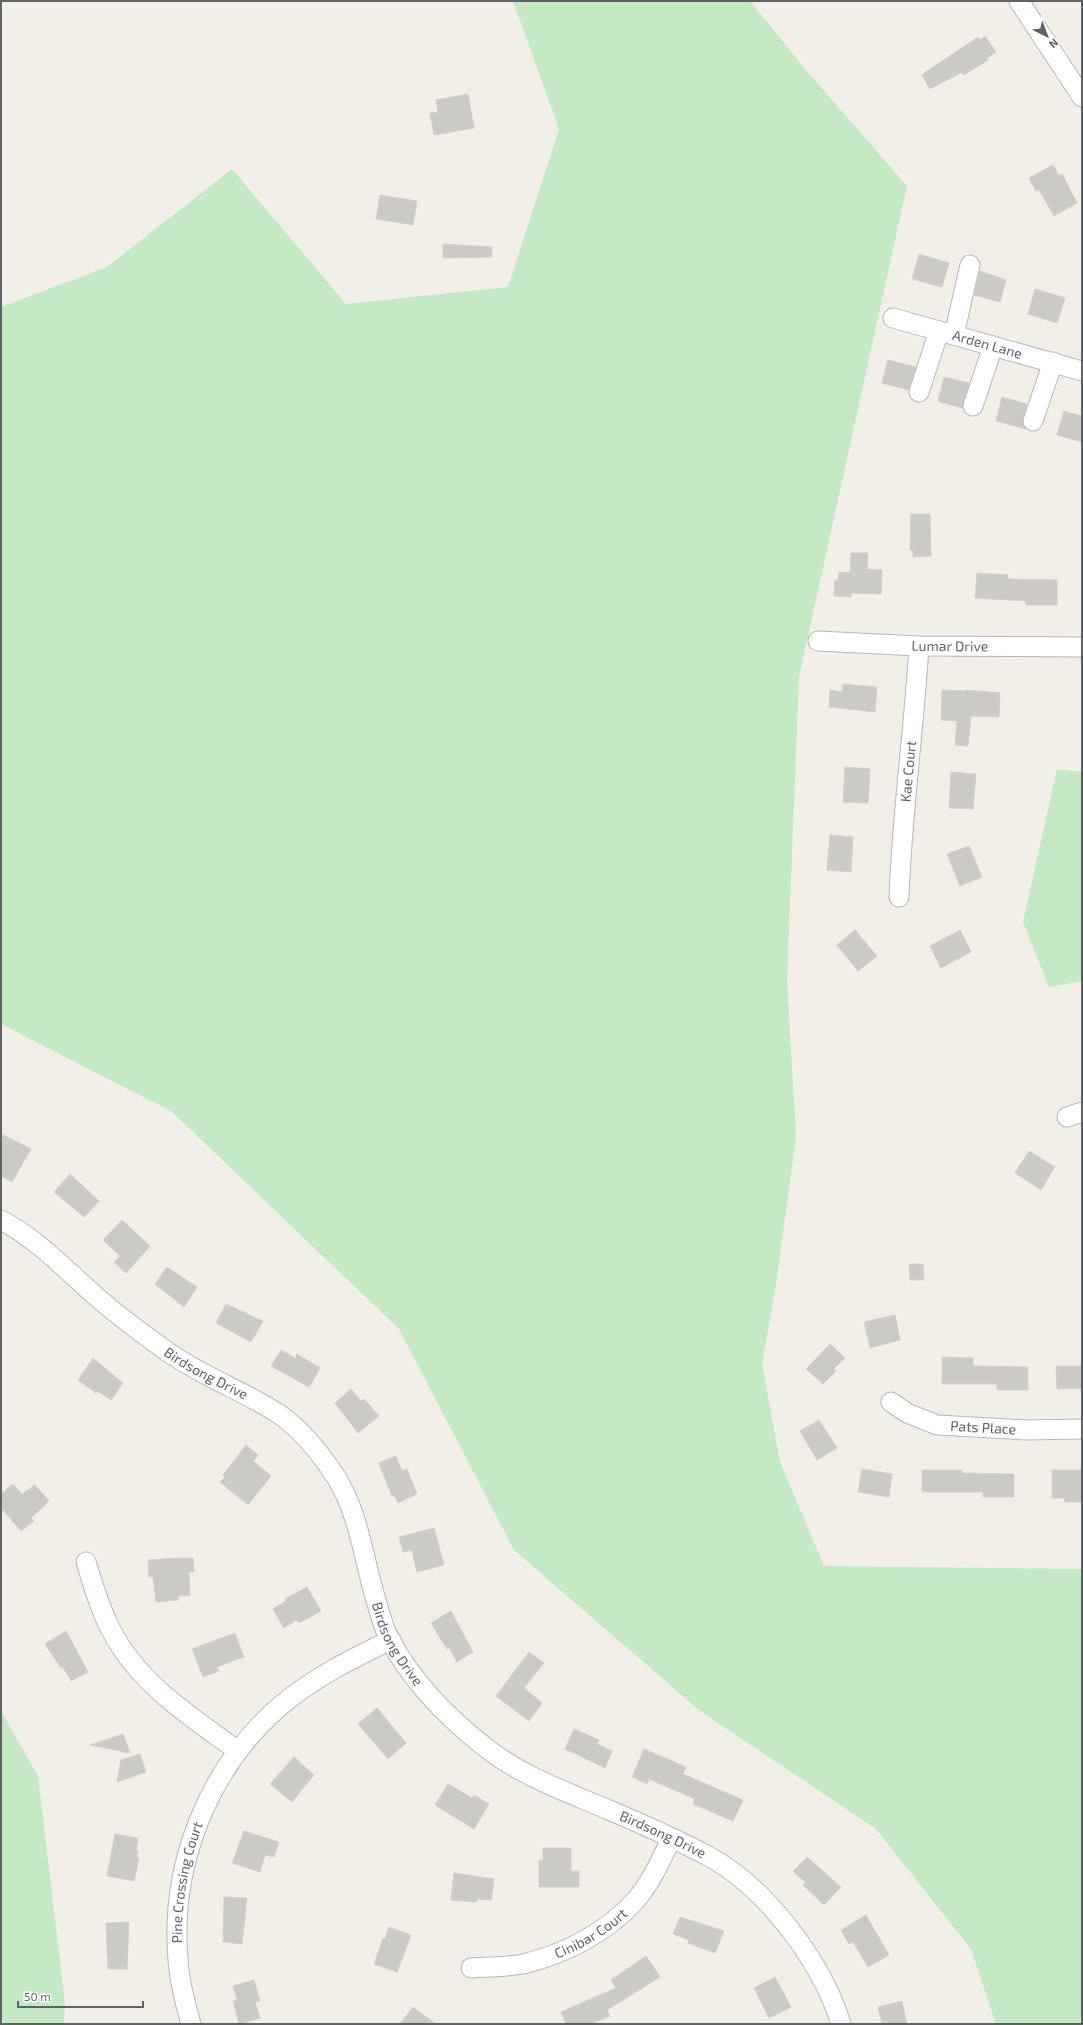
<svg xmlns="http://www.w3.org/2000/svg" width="1083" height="2025" font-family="'Exo 2',sans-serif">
<rect width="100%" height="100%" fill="#f1efe8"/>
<path fill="#c5e8c5" d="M513,1H750L805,69L907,186L799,677L787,980L796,1137L776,1284L762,1364L780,1462L824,1566L1082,1569V2024H996L971,1949L876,1829L700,1711L514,1550L399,1329L171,1111L1,1024V307L107,267L232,169L346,304L508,287L559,129Z
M1057,769L1082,772V981L1049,987L1023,922Z
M1,1711L38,1776L65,2003L64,2024H1Z"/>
<path fill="#cccac5" stroke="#d6d1c6" d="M985,36L996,52L987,58L988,60L964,75L962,72L930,89L922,75L924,73L978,37L980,40Z
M468,94L474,128L434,135L430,113L438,112L436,100Z
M1053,165L1059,176L1062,174L1077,203L1054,216L1041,193L1039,190L1036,191L1029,178Z
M380,195L417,201L413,225L376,219Z
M443,244L492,247V257L443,258Z
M919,254L949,263L942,287L912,279Z
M980,271L1006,280L1000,302L974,295Z
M1035,289L1065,298L1057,323L1028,314Z
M888,360L916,367L908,390L882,383Z
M944,377L969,383L962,408L938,401Z
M1002,397L1027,404L1022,423L1026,429L996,421Z
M1064,411L1082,416V442L1057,435Z
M911,514H930L931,556L913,557V550H910Z
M851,553H868L867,569L882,570L881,594L851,593V597L834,596L835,580H838L839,572L850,573Z
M977,573L1008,575V579L1057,580V605H1026V601L975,598Z
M843,684L877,687L875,712L829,707L830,690L842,692Z
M942,690L965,691V690L1000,693L999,717L971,716L968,746L955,745L957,721L941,720Z
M845,767L870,769L868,803L843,802Z
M951,772L976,774L973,809L949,808Z
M830,835L853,837L851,872L827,870Z
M969,846L982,877L960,886L947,854Z
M855,930L877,956L858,971L837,945Z
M960,930L971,952L941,968L930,946Z
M1,1134L31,1149L12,1182L1,1176Z
M1029,1151L1055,1167L1041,1190L1015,1173Z
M70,1174L99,1201L84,1217L54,1192Z
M122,1220L150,1246L126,1273L114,1262L120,1256L103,1240Z
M909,1264H923L924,1280H910Z
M167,1267L197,1287L184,1307L155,1284Z
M226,1304L263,1321L251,1342L216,1323Z
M895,1315L900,1340L870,1348L864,1322Z
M830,1344L845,1358L834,1369L836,1371L823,1384L806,1369Z
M281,1350L295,1358L297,1354L320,1368L309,1387L271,1366Z
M942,1357L973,1358V1366L1028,1367V1390H997V1384H942Z
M93,1358L123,1383L111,1400L97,1391L96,1393L78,1380Z
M1056,1366H1082V1388L1057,1389Z
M351,1389L361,1401L364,1399L379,1416L358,1433L335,1403Z
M819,1420L837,1448L817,1460L800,1431Z
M246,1445L258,1455L253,1461L271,1476L248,1505L220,1482L225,1477L223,1475Z
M396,1456L402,1471L407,1469L417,1494L398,1503L394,1495L392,1496L379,1463Z
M862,1469L892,1474L889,1497L858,1492Z
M922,1470H962V1473L1014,1474V1497H983V1492H922Z
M1052,1470H1082V1502H1064L1065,1498H1052Z
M13,1484L22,1494L35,1485L49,1501L31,1518L34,1521L21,1531L1,1508V1494Z
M434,1528L444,1565L417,1572L412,1550L403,1552L399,1537Z
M178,1558H193L194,1572H189L190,1595L178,1596V1600L156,1602L153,1577H149L148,1560Z
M307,1587L321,1611L299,1623L297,1620L284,1628L273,1609L286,1601L285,1599Z
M451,1611L473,1652L457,1662L449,1647L447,1649L431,1623Z
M66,1631L88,1672L71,1681L63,1667L61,1668L45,1644Z
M235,1633L244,1657L217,1667L219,1671L203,1677L192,1649Z
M529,1652L544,1663L524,1688L542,1703L529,1721L496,1696Z
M377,1708L406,1743L388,1759L358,1724Z
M574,1729L599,1740L597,1744L612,1751L605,1768L565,1749Z
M123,1734L130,1753L90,1745Z
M644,1749L686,1767L683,1774L743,1800L733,1821L693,1804L695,1799L649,1779L647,1784L632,1777Z
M140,1754L146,1772L117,1782L121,1760Z
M294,1757L314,1775L292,1802L270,1784Z
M448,1784L472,1798L474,1795L489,1804L474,1829L435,1805Z
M244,1831L279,1842L274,1857L265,1855L260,1872L232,1863Z
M115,1834L138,1838L136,1851H138L136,1857L139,1858L134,1881L107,1876Z
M543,1848H571V1871H579V1887H539V1860H543Z
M807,1857L841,1887L824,1905L803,1885L805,1882L793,1871Z
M454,1873L494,1879L491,1900L477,1899V1902L451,1900Z
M224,1897L247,1898L242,1944L223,1942Z
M866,1915L889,1955L868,1967L853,1942L849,1944L841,1930Z
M680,1917L724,1931L715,1953L688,1943L689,1940L673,1934Z
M129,1922L127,1969H108L106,1923Z
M389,1927L411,1935L397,1972L374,1964L383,1938L385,1939Z
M646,1956L660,1977L607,2010L610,2016L591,2024H566L561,2012L616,1988L611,1980Z
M775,1977L791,2007L769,2018L754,1988Z
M254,1980L260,2001L255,2002L260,2018L239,2024L233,2001L237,2000L233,1986Z
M902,2001L907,2024H882L878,2007Z
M413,2007L436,2024H400Z"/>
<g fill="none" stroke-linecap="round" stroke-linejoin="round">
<g stroke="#b5b8bc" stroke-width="21">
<g id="minor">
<path d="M1019,1L1082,97"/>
<path id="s1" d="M893,318L1082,371"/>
<path d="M954,335L970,265"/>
<path d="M919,392L939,331"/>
<path d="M973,406L993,346"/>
<path d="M1033,421L1053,362"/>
<path id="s2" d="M818,641L919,646L1082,647"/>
<path id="s3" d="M899,897C902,813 914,730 919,646"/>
<path d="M1067,1117L1082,1112"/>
<path id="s4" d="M1,1220C41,1241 71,1276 105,1304C125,1321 147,1337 168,1352C203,1377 244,1391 279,1414C302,1430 321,1454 336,1477C357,1511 362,1548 372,1586C377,1603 381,1622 389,1638C411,1680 448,1718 485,1747C521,1776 567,1792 609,1810C642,1824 676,1839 708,1856C766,1887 822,1962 841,2024"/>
<path id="s5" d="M891,1402L907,1413L937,1425L1027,1430L1082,1429"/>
<path d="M86,1562C93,1585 100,1609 111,1630C138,1683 191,1717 238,1751"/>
<path id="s6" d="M471,1968C488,1967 506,1967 523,1964C565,1954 606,1933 636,1900C651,1882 661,1860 671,1839"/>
<path id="s7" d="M191,2024C185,2003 179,1981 178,1959C170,1865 208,1769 279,1707C313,1678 351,1659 391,1640"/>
</g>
</g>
<use href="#minor" stroke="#fff" stroke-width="19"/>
</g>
<g text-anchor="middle" stroke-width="4" stroke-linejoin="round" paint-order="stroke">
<g font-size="14" fill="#5f6368" stroke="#fff">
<text dy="5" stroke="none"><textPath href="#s1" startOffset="98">Arden Lane</textPath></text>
<text dy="5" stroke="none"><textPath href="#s2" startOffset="132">Lumar Drive</textPath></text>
<text dy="5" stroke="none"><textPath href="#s3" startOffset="126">Kae Court</textPath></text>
<text dy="5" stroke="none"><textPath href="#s4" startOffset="257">Birdsong Drive</textPath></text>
<text dy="5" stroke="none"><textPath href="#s5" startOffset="98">Pats Place</textPath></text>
<text dy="5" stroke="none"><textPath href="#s4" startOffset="605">Birdsong Drive</textPath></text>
<text dy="5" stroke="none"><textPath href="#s4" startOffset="941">Birdsong Drive</textPath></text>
<text dy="5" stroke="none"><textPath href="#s7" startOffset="144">Pine Crossing Court</textPath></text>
<text dy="5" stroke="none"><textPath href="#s6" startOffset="127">Cinibar Court</textPath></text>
</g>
</g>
<rect width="1083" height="2025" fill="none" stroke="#5f6368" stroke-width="4"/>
<g transform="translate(1047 36) rotate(138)" stroke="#ffffff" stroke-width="3" paint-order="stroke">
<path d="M0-3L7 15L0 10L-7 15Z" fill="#5f6368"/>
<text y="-6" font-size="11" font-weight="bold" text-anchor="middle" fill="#5f6368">N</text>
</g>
<path d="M18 2001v6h125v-6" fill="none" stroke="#5f6368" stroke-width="2"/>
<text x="24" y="2001" font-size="12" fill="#5f6368" stroke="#ffffff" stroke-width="3" paint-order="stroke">50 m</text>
</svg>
